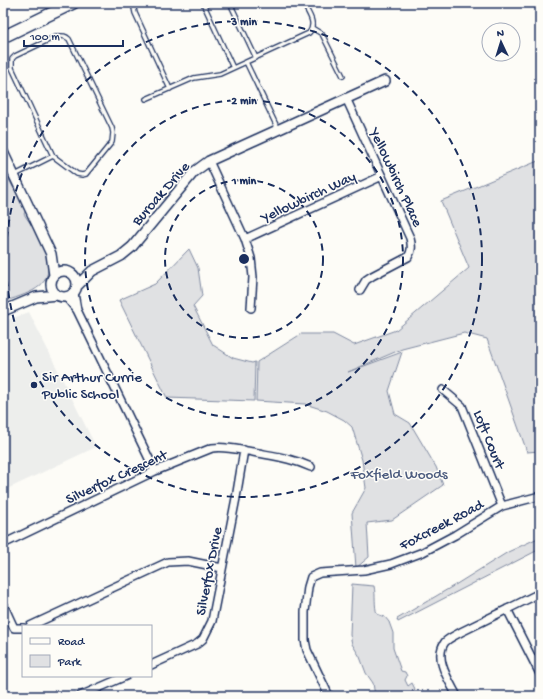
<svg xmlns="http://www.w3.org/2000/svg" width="543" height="699" font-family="'Gochi Hand',sans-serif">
<rect width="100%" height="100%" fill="#fdfcf7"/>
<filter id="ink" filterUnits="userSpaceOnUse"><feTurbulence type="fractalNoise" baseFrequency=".025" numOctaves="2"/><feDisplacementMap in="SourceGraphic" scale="8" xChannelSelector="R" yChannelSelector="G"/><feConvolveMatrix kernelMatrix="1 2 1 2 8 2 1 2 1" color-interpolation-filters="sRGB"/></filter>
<g filter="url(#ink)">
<path fill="#edeeec" d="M29,312L96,447L3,491V322Z"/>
<path fill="#e0e1e3" stroke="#7e88a0" d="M3,158L8,168L7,176L26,210L24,214C28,221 33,226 37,231C41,237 43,246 45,252C57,286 32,292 6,301L3,297Z
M538,161L540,164V451L527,452L487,339L464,333L402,349L348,372L402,352L389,391L395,414L410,423L436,467L443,485L392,520L367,523L369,557L356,568L352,513L366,488L362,460L352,427L344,420L327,411L305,404L256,401L257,362L301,334H333L354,345L396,330L469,268L441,201Z
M189,249L198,268L202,296L193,306L213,345L233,358L252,363L255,362L254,401L167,398L119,300L155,284Z
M540,537V549L398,622L397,619L455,585L508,552Z
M352,584L374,586C376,596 374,605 377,614L385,617L389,622L393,633V648L401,671L405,672L407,676L405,680L408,686L412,683L415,689L411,694L412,696H375L373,683L366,673L360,657L352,644L350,635Z"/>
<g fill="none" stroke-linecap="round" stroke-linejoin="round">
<g stroke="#1b2f5e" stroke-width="6">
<path id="service" d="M133,3L135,13L170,89
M203,3L233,68
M230,3L256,58
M312,28L322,34L343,76
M246,62L278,129
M146,99L194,78L220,74L309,33C317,23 308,13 303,3
M15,175L53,156L77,174L82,175L86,174L112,142L113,133L112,128L69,39C65,35 62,36 57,36L15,56L12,59V68L53,156"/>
</g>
<g stroke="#1b2f5e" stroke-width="10">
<path id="minor" d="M346,98L410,238C412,246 412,251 408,257L372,276L366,280L360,290
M209,161L245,239L251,258L253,277L251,308
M245,239L382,176
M74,293L77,310
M66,297L77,310L155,471
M443,390L462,406L502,506
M3,544L155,471L212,448C226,446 239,450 253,452C273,456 292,458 311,467
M3,604L14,628H23
M507,609L540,674
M30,626L168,562L188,561L222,568
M151,665L197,644L203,639L212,621L236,498L244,450
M80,696L126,676
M329,696L307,650L305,640V612L308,587L311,577L320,573L364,570L391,564L423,552L455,535L502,506L540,496
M457,696C450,682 433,658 445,642C449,638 456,635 461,632L540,593"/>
</g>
<g stroke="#1b2f5e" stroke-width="12">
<path id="tertiary" d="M3,152L51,254L54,275
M51 284a13 13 0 1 1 26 0a13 13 0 1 1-26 0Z
M77,286L92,271L121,256L132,247L194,172L209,161L385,81
M3,311L36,297L57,295"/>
</g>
<g stroke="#1b2f5e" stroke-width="14">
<path id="secondary" d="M3,37L73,3"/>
</g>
<use href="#service" stroke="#fdfcf7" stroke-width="3.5"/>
<use href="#minor" stroke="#fdfcf7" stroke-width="7"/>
<use href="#tertiary" stroke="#fdfcf7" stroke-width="9"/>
<use href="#secondary" stroke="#fdfcf7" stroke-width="11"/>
</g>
</g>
<g fill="none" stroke="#1b2f5e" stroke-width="2" stroke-dasharray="7 5">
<circle cx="244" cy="259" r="79"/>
<circle cx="244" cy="259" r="159"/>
<circle cx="244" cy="259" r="238"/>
</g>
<circle fill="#1b2f5e" stroke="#fdfcf7" stroke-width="1.5" cx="34" cy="385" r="4"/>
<g text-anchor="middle" stroke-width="3" stroke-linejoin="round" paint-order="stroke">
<g font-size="15" fill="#1b2f5e" stroke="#fdfcf7">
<text transform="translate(397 177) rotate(65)" y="5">Yellowbirch Place</text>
<text transform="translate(160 193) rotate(-49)" y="5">Buroak Drive</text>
<text transform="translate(308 196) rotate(-25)" y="5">Yellowbirch Way</text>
<text transform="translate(490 439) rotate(68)" y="5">Loft Court</text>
<text transform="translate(116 476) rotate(-25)" y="5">Silverfox Crescent</text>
<text transform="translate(441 524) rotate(-28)" y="5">Foxcreek Road</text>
<text transform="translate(208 571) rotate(-79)" y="5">Silverfox Drive</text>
</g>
<g font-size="15" fill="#1b2f5e" stroke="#fdfcf7" text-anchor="start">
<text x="42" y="381">Sir Arthur Currie<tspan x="42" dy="17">Public School</tspan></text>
</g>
<g font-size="15" fill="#4c5c7f" stroke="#fdfcf7">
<text x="399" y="478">Foxfield Woods</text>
</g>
</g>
<circle cx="244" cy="259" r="6" fill="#1b2f5e" stroke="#fdfcf7" stroke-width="2"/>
<g font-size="12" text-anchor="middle" font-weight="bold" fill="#1b2f5e" stroke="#fdfcf7" stroke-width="3" stroke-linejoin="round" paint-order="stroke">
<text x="244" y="25">3 min</text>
<text x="244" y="104">2 min</text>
<text x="244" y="184">1 min</text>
</g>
<rect width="543" height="699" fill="none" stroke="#fdfcf7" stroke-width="16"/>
<rect x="8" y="8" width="527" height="683" fill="none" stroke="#1b2f5e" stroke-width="1.5" filter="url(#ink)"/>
<rect x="22" y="625" width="130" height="52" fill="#fdfcf7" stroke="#a3aaba"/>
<rect x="30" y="638" width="20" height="6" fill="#fdfcf7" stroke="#a3aaba"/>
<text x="58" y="645" font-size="12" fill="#1b2f5e">Road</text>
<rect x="30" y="655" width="20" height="12" fill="#e0e1e3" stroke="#a3aaba"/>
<text x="58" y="665" font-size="12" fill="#1b2f5e">Park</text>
<g transform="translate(501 42) rotate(356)"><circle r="19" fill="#fdfcf7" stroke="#a3aaba"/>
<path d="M0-3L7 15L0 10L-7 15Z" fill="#1b2f5e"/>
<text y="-6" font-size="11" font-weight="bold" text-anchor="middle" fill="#1b2f5e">N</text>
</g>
<path d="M24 40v6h99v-6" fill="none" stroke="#1b2f5e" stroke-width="2"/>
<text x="30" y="40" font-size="12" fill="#1b2f5e" stroke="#fdfcf7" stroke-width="3" paint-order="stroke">100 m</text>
</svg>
